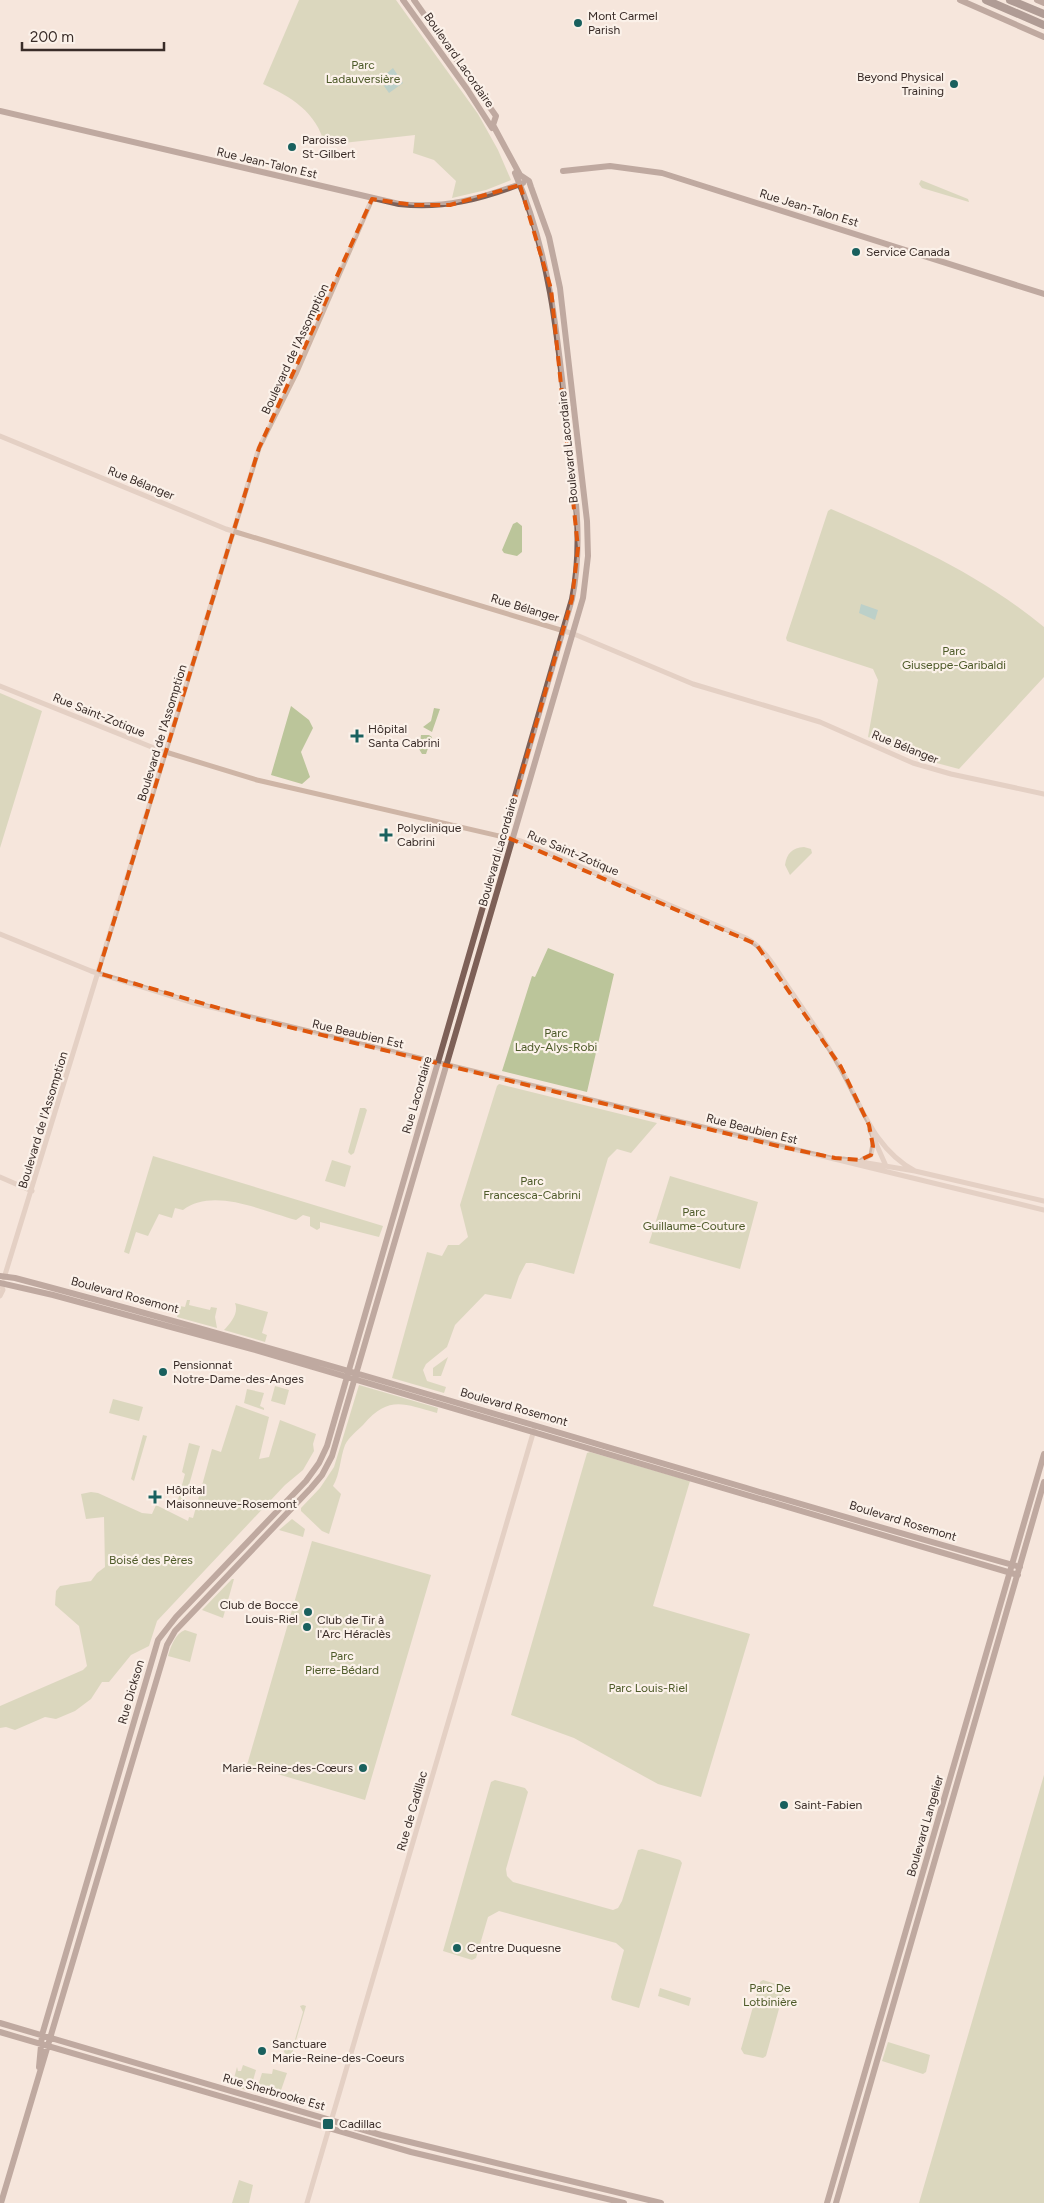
<svg xmlns="http://www.w3.org/2000/svg" width="1044" height="2203" font-family="Figtree,sans-serif">
<rect width="100%" height="100%" fill="#f5e6dc"/>
<path fill="#bbc59a" d="M299,0H396L478,114L498,150L511,180L486,190L452,198L456,181L434,160L413,153L415,135L325,145C316,111 291,97 263,84Z
M921,180L968,199L969,202L922,188L919,184Z
M831,509C907,542 980,574 1044,627V677L959,769L914,757L868,737L878,680L873,669L787,641L786,638L828,511Z
M517,522L522,526V552L517,556L504,553L502,550L513,524Z
M0,693L42,711L0,848Z
M291,706L309,720L313,728L301,752L310,777L302,784L271,775Z
M434,708L440,709L432,732L423,727L431,721Z
M421,735H429L432,737L426,754H422L419,749Z
M804,847L811,849L812,853L790,875L785,865C787,853 792,848 804,847Z
M548,948L614,974L587,1092L502,1071L532,976L535,977Z
M499,1084L657,1123L631,1153L617,1149L608,1158L574,1274L532,1263H526L519,1276L511,1299L485,1294L455,1325L447,1347L426,1364L423,1370L427,1381L446,1387L444,1393L392,1378L427,1252L442,1256L448,1245H459L468,1237L460,1205L497,1086Z
M360,1108H365L367,1110L354,1153L351,1155L348,1152Z
M153,1156L383,1226L379,1237L320,1222V1228L317,1230L310,1226V1217L303,1215L296,1220C263,1211 213,1187 183,1210L175,1208L172,1218L159,1214L148,1236L136,1232L129,1254L124,1252Z
M332,1160L351,1166L345,1187L325,1181Z
M670,1176L758,1202L740,1269L649,1243Z
M187,1300H190L189,1305L210,1310L211,1307L217,1308L215,1317L217,1328L177,1317L180,1306L185,1307Z
M235,1303L268,1312L262,1333L267,1335L265,1342L224,1330C231,1323 239,1313 235,1303Z
M448,1357L441,1376H433V1368Z
M359,1385L438,1408L437,1413C403,1404 389,1395 363,1425C357,1431 349,1437 345,1445C340,1458 340,1475 333,1486L341,1494L329,1534L322,1531L301,1511V1508L320,1488L334,1467Z
M275,1386L289,1390L285,1405L271,1401Z
M247,1389L264,1393L260,1406L264,1408V1410L244,1403Z
M113,1399L143,1407L139,1421L109,1413Z
M236,1405L269,1417L259,1459L269,1457L280,1420L316,1434L313,1444L314,1451L303,1470L285,1485L157,1621L149,1646L131,1655L109,1682H102L91,1699L75,1711L56,1719L45,1717L15,1730L6,1727L0,1728V1706L83,1670L87,1666L79,1626L55,1605L56,1591L60,1586L91,1581L97,1573L105,1567L104,1517L86,1519L81,1494L91,1492L98,1493L142,1513L152,1514L156,1505L188,1521L189,1517L193,1518L212,1449L221,1452Z
M143,1435L147,1436L134,1481L131,1479Z
M189,1443L200,1446L182,1510L176,1507L185,1474L182,1472Z
M590,1452L690,1481L653,1606L750,1634L701,1797L658,1784L574,1738L511,1715L587,1453Z
M292,1519L305,1529L303,1537L279,1530Z
M312,1541L431,1575L365,1800L247,1765Z
M234,1579L223,1618L202,1610L232,1579Z
M185,1630L197,1634L190,1662L168,1656C171,1646 175,1634 185,1630Z
M1044,1775V2203H919Z
M495,1780L525,1788L528,1792L506,1869L507,1876L513,1882L613,1910L618,1908L622,1901L638,1850L642,1849L680,1860L682,1863L639,2008L612,2000L611,1997L624,1950L616,1943L499,1911L488,1917L476,1958L472,1960L443,1951L491,1782Z
M763,1980L785,1987L766,2056L763,2058L744,2054L741,2049L760,1982Z
M660,1988L691,1998L689,2006L658,1996Z
M303,2005L306,2006L289,2064L283,2049L286,2045L292,2050L303,2012L300,2006Z
M888,2042L930,2055L926,2072L923,2074L882,2061Z
M243,2065L256,2070L250,2091L232,2086L237,2067L238,2071H241Z
M273,2069L287,2073L278,2099L256,2092L262,2073L272,2074Z
M239,2180L253,2185L249,2203H232Z"/>
<path fill="#77b5b1" d="M393,68L403,83L389,93L384,86L388,82L392,83L386,74Z
M861,604L878,610L875,620L859,613Z"/>
<g fill="none" stroke-linecap="round" stroke-linejoin="round">
<path stroke="#ceb5a6" stroke-width="5" d="M0,436L226,529L574,634L693,684L820,722L913,763L951,774L1044,794
M0,686L159,750L257,780L521,841L746,938C765,948 776,969 788,987C805,1012 823,1037 838,1064C861,1103 872,1148 915,1171
M0,934L91,971L194,1003L1044,1210
M870,1130L886,1166
M843,1159L915,1171L1044,1201
M862,1160L871,1155L873,1144
M0,1177L32,1191
M4,1278L259,448L296,374L372,199
M0,1296L3,1290L1,1284
M307,2203L534,1430"/>
<path stroke="#7d6057" stroke-width="6" d="M403,0L467,89L492,128
M960,0L1044,37
M1037,0L1044,3
M0,111L399,204C444,209 481,199 523,183
M563,171L610,166L662,173L1044,294
M0,1276L15,1278C352,1367 684,1473 1020,1567
M0,1283L53,1295L252,1349L1018,1575
M0,2023L381,2135L661,2203
M0,2032L411,2152L624,2203
M39,2067L42,2035L158,1640L176,1617L306,1481L319,1463L327,1446L572,599C584,541 574,483 567,425C558,339 550,253 515,173
M1,2203L167,1645L175,1631L311,1488L322,1475L332,1456L583,598L588,556L587,521L560,288L549,237L531,187L529,181L520,175L493,125L496,116L414,0
M827,2203L1044,1454
M836,2203L1044,1482"/>
<path stroke="#5b443e" stroke-width="8" d="M986,0L1044,25
M1010,0L1044,14"/>
</g>
<path d="M0 0H1044V2203H0ZM520,185L551,289L578,548L572,599L504,836L756,944L841,1067L869,1125L873,1146L871,1155L860,1160L835,1158L782,1147L256,1019L98,973L259,448L372,199L413,205H450Z" fill="#f5e6dc" fill-opacity=".55" fill-rule="evenodd"/>
<path fill="none" stroke="#df570d" stroke-width="4" stroke-dasharray="10 6" stroke-linejoin="round" d="M520,185L551,289L578,548L572,599L504,836L756,944L841,1067L869,1125L873,1146L871,1155L860,1160L835,1158L782,1147L256,1019L98,973L259,448L372,199L413,205H450Z"/>
<g fill="#19605e" stroke="#fbf1e9" stroke-width="2">
<circle cx="578" cy="23" r="5"/>
<circle cx="954" cy="84" r="5"/>
<circle cx="292" cy="147" r="5"/>
<circle cx="856" cy="252" r="5"/>
<path d="M354.5 728.5h5v5h5v5h-5v5h-5v-5h-5v-5h5z"/>
<path d="M383.5 827.5h5v5h5v5h-5v5h-5v-5h-5v-5h5z"/>
<circle cx="163" cy="1372" r="5"/>
<path d="M152.5 1489.5h5v5h5v5h-5v5h-5v-5h-5v-5h5z"/>
<circle cx="308" cy="1612" r="5"/>
<circle cx="307" cy="1627" r="5"/>
<circle cx="363" cy="1768" r="5"/>
<circle cx="784" cy="1805" r="5"/>
<circle cx="457" cy="1948" r="5"/>
<circle cx="262" cy="2051" r="5"/>
<rect x="322" y="2118" width="12" height="12" rx="2.5"/>
</g>
<g text-anchor="middle" stroke-width="4.5" stroke-linejoin="round" paint-order="stroke">
<g font-size="12" fill="#392c28" stroke="#fbf1e9" text-anchor="start">
<text x="588" y="20">Mont Carmel<tspan x="588" dy="14">Parish</tspan></text>
<text x="944" y="81" text-anchor="end">Beyond Physical<tspan x="944" dy="14">Training</tspan></text>
<text x="302" y="144">Paroisse<tspan x="302" dy="14">St-Gilbert</tspan></text>
<text x="866" y="256">Service Canada</text>
<text x="368" y="733">Hôpital<tspan x="368" dy="14">Santa Cabrini</tspan></text>
<text x="397" y="832">Polyclinique<tspan x="397" dy="14">Cabrini</tspan></text>
<text x="173" y="1369">Pensionnat<tspan x="173" dy="14">Notre-Dame-des-Anges</tspan></text>
<text x="166" y="1494">Hôpital<tspan x="166" dy="14">Maisonneuve-Rosemont</tspan></text>
<text x="298" y="1609" text-anchor="end">Club de Bocce<tspan x="298" dy="14">Louis-Riel</tspan></text>
<text x="317" y="1624">Club de Tir à<tspan x="317" dy="14">l'Arc Héraclès</tspan></text>
<text x="353" y="1772" text-anchor="end">Marie-Reine-des-Cœurs</text>
<text x="794" y="1809">Saint-Fabien</text>
<text x="467" y="1952">Centre Duquesne</text>
<text x="272" y="2048">Sanctuare<tspan x="272" dy="14">Marie-Reine-des-Coeurs</tspan></text>
<text x="339" y="2128">Cadillac</text>
</g>
<g font-size="12" fill="#392c28" stroke="#fbf1e9">
<text transform="translate(459 60) rotate(55)" y="4">Boulevard Lacordaire</text>
<text transform="translate(267 163) rotate(13)" y="4">Rue Jean-Talon Est</text>
<text transform="translate(809 208) rotate(17)" y="4">Rue Jean-Talon Est</text>
<text transform="translate(295 349) rotate(-65)" y="4">Boulevard de l'Assomption</text>
<text transform="translate(568 447) rotate(-96)" y="4">Boulevard Lacordaire</text>
<text transform="translate(141 483) rotate(22)" y="4">Rue Bélanger</text>
<text transform="translate(525 608) rotate(17)" y="4">Rue Bélanger</text>
<text transform="translate(99 715) rotate(22)" y="4">Rue Saint-Zotique</text>
<text transform="translate(162 733) rotate(-73)" y="4">Boulevard de l'Assomption</text>
<text transform="translate(905 747) rotate(22)" y="4">Rue Bélanger</text>
<text transform="translate(498 852) rotate(-74)" y="4">Boulevard Lacordaire</text>
<text transform="translate(573 853) rotate(23)" y="4">Rue Saint-Zotique</text>
<text transform="translate(358 1034) rotate(13)" y="4">Rue Beaubien Est</text>
<text transform="translate(417 1095) rotate(-74)" y="4">Rue Lacordaire</text>
<text transform="translate(43 1120) rotate(-73)" y="4">Boulevard de l'Assomption</text>
<text transform="translate(752 1129) rotate(14)" y="4">Rue Beaubien Est</text>
<text transform="translate(125 1295) rotate(15)" y="4">Boulevard Rosemont</text>
<text transform="translate(514 1407) rotate(16)" y="4">Boulevard Rosemont</text>
<text transform="translate(903 1521) rotate(17)" y="4">Boulevard Rosemont</text>
<text transform="translate(131 1692) rotate(-74)" y="4">Rue Dickson</text>
<text transform="translate(412 1811) rotate(-74)" y="4">Rue de Cadillac</text>
<text transform="translate(925 1826) rotate(-74)" y="4">Boulevard Langelier</text>
<text transform="translate(274 2092) rotate(16)" y="4">Rue Sherbrooke Est</text>
</g>
<g font-size="12" fill="#4d5a29" stroke="#fbf1e9">
<text x="363" y="69">Parc<tspan x="363" dy="14">Ladauversière</tspan></text>
<text x="954" y="655">Parc<tspan x="954" dy="14">Giuseppe-Garibaldi</tspan></text>
<text x="556" y="1037">Parc<tspan x="556" dy="14">Lady-Alys-Robi</tspan></text>
<text x="532" y="1185">Parc<tspan x="532" dy="14">Francesca-Cabrini</tspan></text>
<text x="694" y="1216">Parc<tspan x="694" dy="14">Guillaume-Couture</tspan></text>
<text x="151" y="1564">Boisé des Pères</text>
<text x="342" y="1660">Parc<tspan x="342" dy="14">Pierre-Bédard</tspan></text>
<text x="648" y="1692">Parc Louis-Riel</text>
<text x="770" y="1992">Parc De<tspan x="770" dy="14">Lotbinière</tspan></text>
</g>
</g>
<path d="M22 42v8h142v-8" fill="none" stroke="#392c28" stroke-width="2.5"/>
<text x="30" y="42" font-size="15" fill="#392c28" stroke="#fbf1e9" stroke-width="4" paint-order="stroke">200 m</text>
</svg>
